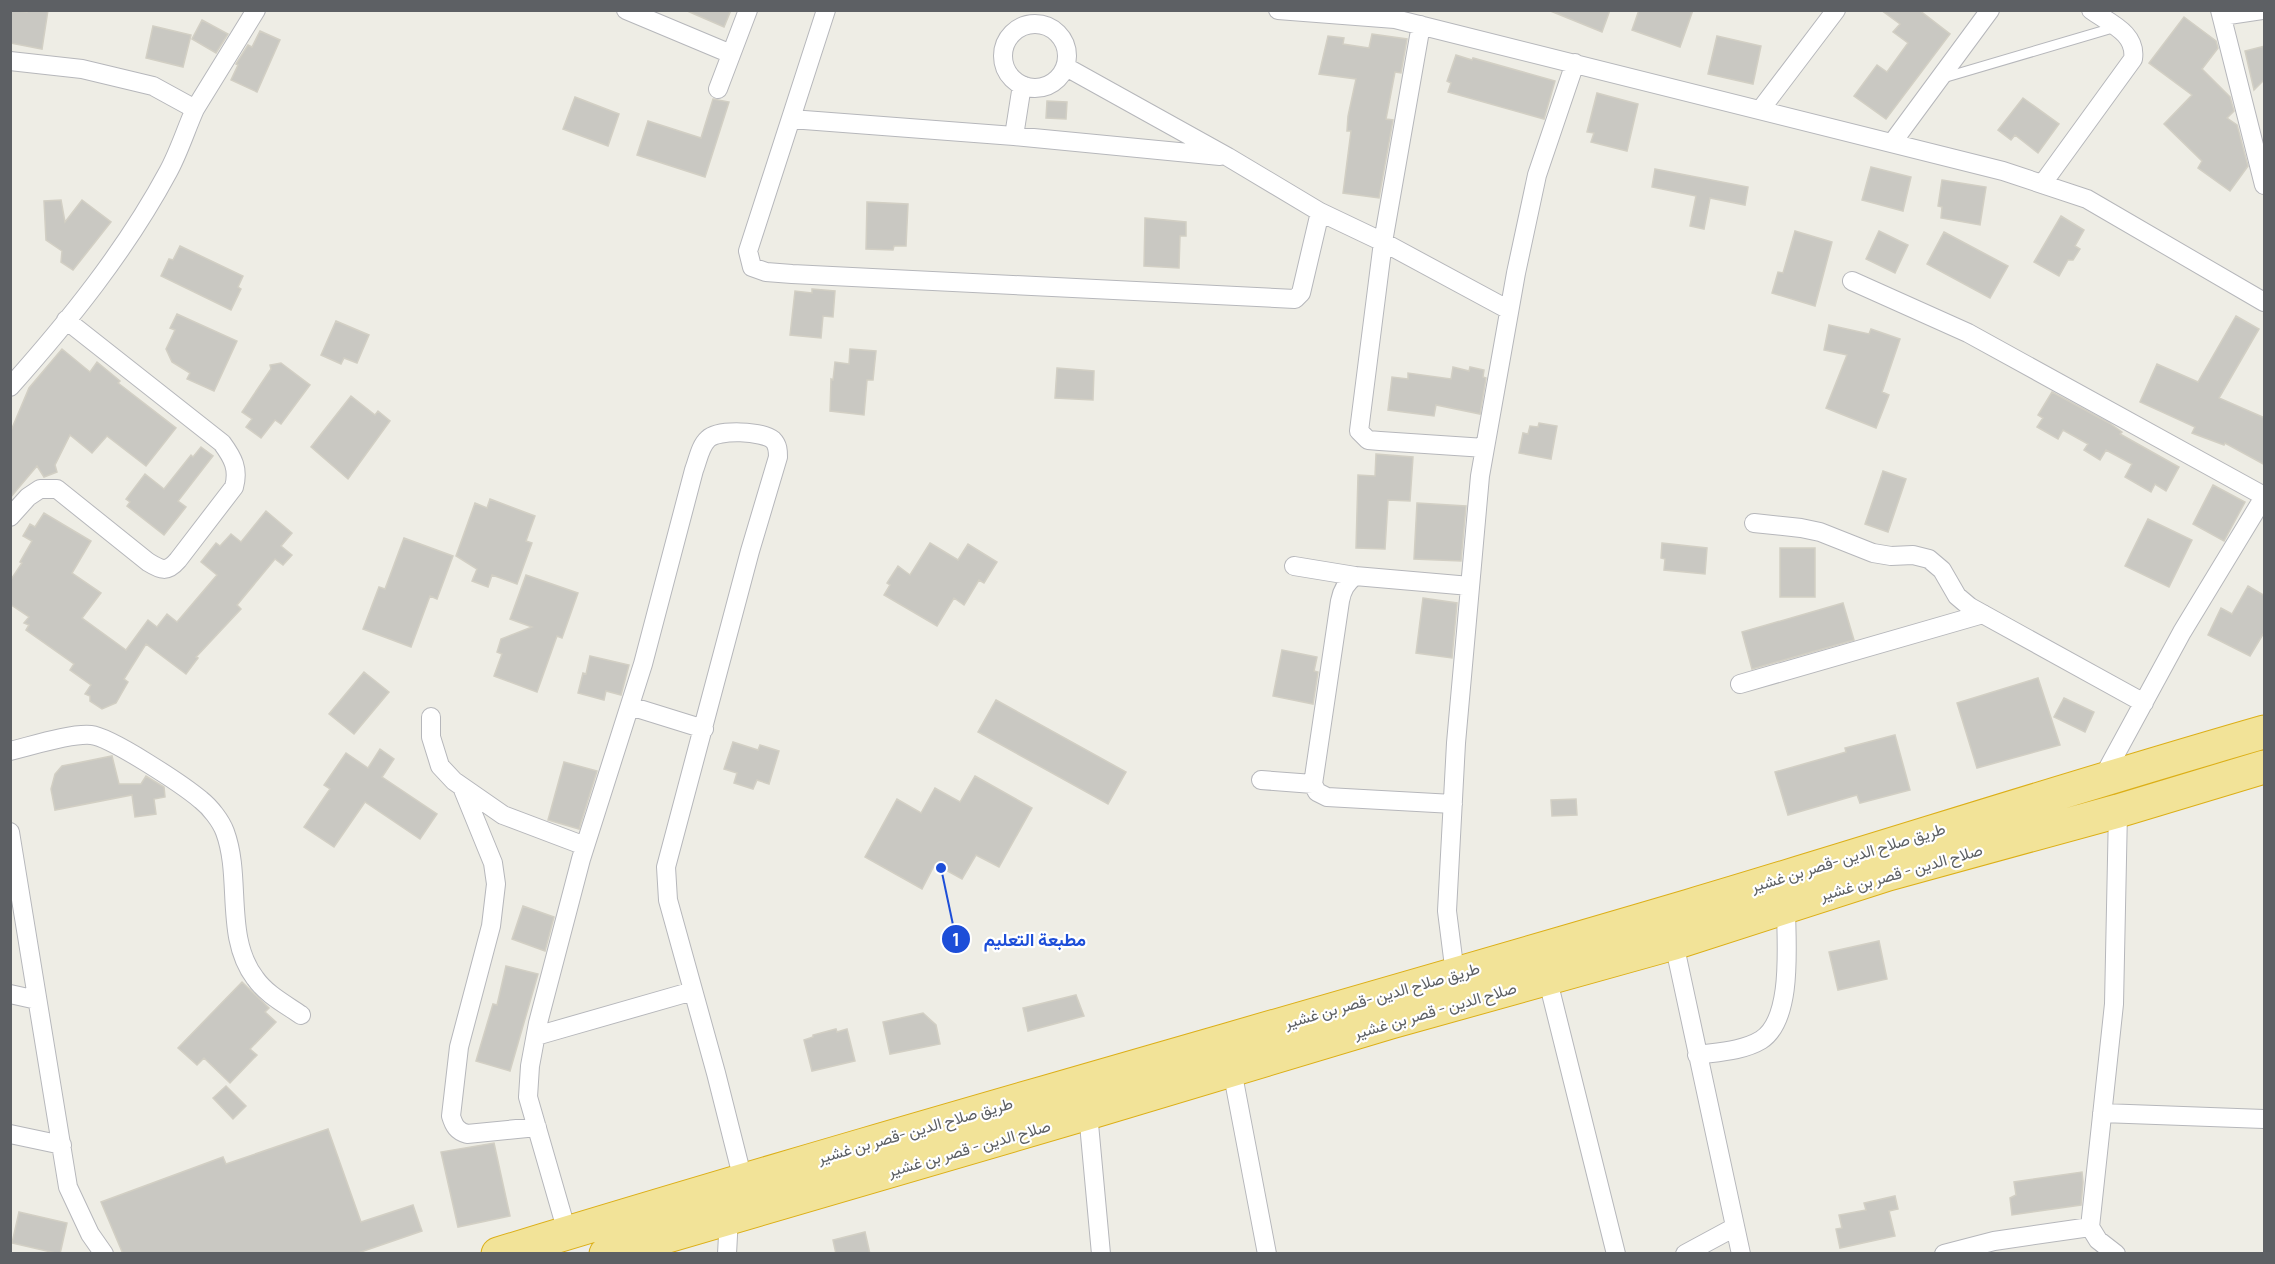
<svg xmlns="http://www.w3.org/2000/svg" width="2275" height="1264" font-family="Manrope,Vazirmatn,sans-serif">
<rect width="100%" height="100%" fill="#eeede5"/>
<path fill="#c9c8c2" stroke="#d2cfc4" stroke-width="1.5" d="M10,10L27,12L28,10H48L42,49L10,43Z
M685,10H731L724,27Z
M1548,10H1610L1602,32Z
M1639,10H1693L1680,47L1632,30Z
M1881,10H1919L1950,34L1886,119L1854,96L1877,65L1887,72L1908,43L1893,32L1900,24Z
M2184,17L2216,41L2218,48L2202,69L2230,97L2234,111L2227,118L2237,125L2248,166L2230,191L2198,168L2202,161L2164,124L2192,95L2149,63Z
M202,20L228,34L216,53L192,39Z
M153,26L191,35L183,67L146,58Z
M260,31L280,40L257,92L231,80L238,65L236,64L248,45L252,47Z
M1372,34L1407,39L1401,73L1395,72L1386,119L1393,120L1379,198L1343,193L1351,131H1347L1348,116L1356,79L1319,74L1328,36L1344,38L1343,44L1369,48Z
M1717,36L1761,46L1753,84L1708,74Z
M2265,46V79L2254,90L2245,51Z
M1456,55L1472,60L1473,58L1555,81L1544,119L1448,92L1451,83L1447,81Z
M1597,93L1638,104L1627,151L1591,142L1594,133L1587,132Z
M575,97L619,114L608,146L563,129Z
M2023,98L2059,124L2038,153L2015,135L2011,140L1998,130Z
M713,99L729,102L705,177L637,155L648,121L701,138Z
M1047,101L1067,102L1066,119L1046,118Z
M1871,167L1911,177L1903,211L1862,200Z
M1655,169L1748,187L1745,205L1710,198L1704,229L1690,226L1696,196L1652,187Z
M1942,180L1986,187L1980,225L1941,218L1942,207L1938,206Z
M61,200L65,222L82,200L111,222L73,270L61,262L62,251L46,240L44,201Z
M867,202L908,204L906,246H894L893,250L866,249Z
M2061,216L2084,230L2075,246L2080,249L2073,260H2068L2059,276L2034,262Z
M1145,218L1186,222V236H1180L1179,268L1144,266Z
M1795,231L1832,242L1815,306L1772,293L1778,272L1783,273Z
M1879,231L1908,245L1895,273L1866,259Z
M1944,232L2008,266L1990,298L1927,264Z
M180,246L243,276L238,287L241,289L231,310L161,276L169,259L173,260Z
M812,289L835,291L833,317L823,316L821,338L790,335L795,291L812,293Z
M177,314L237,341L214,391L187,379L190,373L172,362L166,349L175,330L170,328Z
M2236,316L2259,329L2219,398L2265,418V465L2225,443L2224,445L2192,433L2195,427L2140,402L2157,364L2198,382Z
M336,321L369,335L357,363L344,358L341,364L321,355Z
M1829,325L1869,334L1871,329L1900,339L1882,392L1889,395L1876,428L1826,408L1847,355L1824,350Z
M62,349L90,372L97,362L120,381L118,383L176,428L146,466L107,436L92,453L70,435L55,465L57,472L44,477L37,466L10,498V433L29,388Z
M850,349L876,351L873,380H867L864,415L830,411L831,379L833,380L835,362L849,364Z
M281,363L310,385L281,424L275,420L261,438L246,427L252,419L242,412L271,369L270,365Z
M1453,367L1469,371L1470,367L1484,370L1483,377L1486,378L1480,414L1436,405L1434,416L1388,410L1392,377L1408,379V373L1451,379Z
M1057,368L1094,371L1093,400L1055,398Z
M2052,392L2109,423L2122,432L2120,434L2179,467L2166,491L2155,484L2151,492L2125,477L2132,464L2106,450L2100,460L2084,450L2088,444L2063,430L2058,439L2037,427L2043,418L2038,415Z
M351,396L375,415L378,411L390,421L348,479L311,447Z
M1539,423L1557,426L1551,459L1519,453L1523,433L1528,434L1530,426L1538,427Z
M201,447L213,456L178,501L186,507L164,535L127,506L130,502L126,499L145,474L164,489L191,455L193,457Z
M1376,454L1413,457L1410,501L1388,500L1385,549L1356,548L1358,475L1375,476Z
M1883,471L1906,479L1888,532L1865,524Z
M2213,485L2245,502L2224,541L2193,524Z
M490,499L535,516L526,541L532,543L517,584L492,575L488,587L472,581L477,569L456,556L475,503L487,508Z
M1417,503L1466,506L1461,561L1414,559Z
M266,511L292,533L281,546L292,555L283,565L275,559L237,605L241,609L196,657L198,658L186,674L146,644L124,679L128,682L116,703L102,709L90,701V696L85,694L91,685L70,670L74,664L26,630L29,625L24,623L29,617L10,604V581L22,563L20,562L32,541L23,536L30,524L35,527L44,513L91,541L72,573L101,593L82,618L126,650L148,620L157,627L167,614L177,622L217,575L201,562L216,543L220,546L231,534L241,542Z
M2148,519L2192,540L2169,587L2125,566Z
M404,538L453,556L437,599L430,596L411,647L363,629L379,587L385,589Z
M930,543L958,560L968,544L997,562L984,583L979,580L964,605L954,598L937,626L884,595L890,585L887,583L898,566L910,575Z
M1662,543L1707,548L1705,574L1664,570L1665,559L1661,558Z
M1780,548H1815V597H1780Z
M526,575L578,593L562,638L557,636L537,692L494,676L502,654L497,652L501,639L532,627L510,619Z
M2248,586L2265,596V631L2250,656L2208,635L2221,608L2232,614Z
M1423,598L1457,603L1452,658L1416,653Z
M1843,603L1854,640L1752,669L1742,632Z
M1282,650L1317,657L1314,671L1318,672L1313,704L1273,696Z
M590,656L629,665L621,695L606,691L604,700L578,693L583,673L586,674Z
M364,672L389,692L354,734L329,714Z
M2038,678L2060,745L1977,768L1957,703Z
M2064,698L2094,712L2085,732L2054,717Z
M996,700L1126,772L1108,804L978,732Z
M1895,735L1910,790L1860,803L1857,795L1788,815L1775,772L1846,752L1845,748Z
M733,742L758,750L760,745L779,751L769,784L757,780L753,789L734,783L737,773L724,769Z
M380,749L394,759L382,777L437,814L420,839L365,802L334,847L304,827L330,789L324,785L346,753L368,768Z
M112,756L119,784H141L146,776L164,787L165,797L154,799L156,814L135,817L132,795L55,810L51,789L55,774L62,766Z
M564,762L597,771L579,829L548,820Z
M975,776L1032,808L999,867L976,855L962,879L935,864L922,889L865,857L897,799L921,813L935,788L960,802Z
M1576,799L1577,815L1552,816L1551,800Z
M523,906L554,917L545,951L512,939Z
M1879,941L1887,979L1838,990L1829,952Z
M506,966L538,974L510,1071L476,1061L493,1004L497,1005Z
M242,982L269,1008L265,1012L276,1022L250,1049L257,1055L230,1083L204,1058L197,1065L178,1048Z
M1076,995L1084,1016L1028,1031L1023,1008Z
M923,1013L936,1025L940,1044L890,1054L883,1022Z
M836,1029L837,1032L847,1029L855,1061L812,1071L804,1040L813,1037V1035Z
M226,1086L246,1106L233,1119L213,1098Z
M328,1129L361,1222L413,1205L422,1231L355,1254H123L101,1202L223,1157L226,1164Z
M494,1143L510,1216L458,1227L441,1152Z
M2082,1172L2083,1182L2081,1205L2012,1215L2010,1198L2016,1195L2014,1182Z
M1895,1196L1898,1209L1889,1211L1895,1236L1840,1248L1836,1229L1842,1228L1839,1215L1866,1210L1864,1203Z
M19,1212L67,1223L60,1254L12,1243Z
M865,1232L870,1254H836L833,1240Z"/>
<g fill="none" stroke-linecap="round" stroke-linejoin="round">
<g stroke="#b6b7bb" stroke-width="11">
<path id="lane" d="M1943,78L2116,27"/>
</g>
<g stroke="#b6b7bb" stroke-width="20">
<path id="street" d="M626,10L731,54
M826,10L748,251L752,267L766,272L792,274L1295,299L1301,293L1320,212
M1278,10L1395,19L2003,171L2087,199L2264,302
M2220,10L2264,185
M2222,16L2262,10
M1003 56a32 32 0 1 1 64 0a32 32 0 1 1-64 0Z
M1421,25L1383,242L1359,431L1368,440L1380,441L1485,448
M10,61L82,69L153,86L195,109L256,10
M1066,67L1228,157L1320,212L1383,242L1509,310
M718,89L748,10
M1761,109L1836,10
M791,119L1014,136L1220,156
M1014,136L1022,85
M1892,143L1990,10
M2043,183L2133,59C2137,33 2109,23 2091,10
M1852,281L1968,333L2264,496
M10,387C69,321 126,250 168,172C179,152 186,129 195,109
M10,517L28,497L40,489H57L148,562C161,570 167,573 178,560L234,487C239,469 233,458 222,443L66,320
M1754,523L1801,528L1820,532L1873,553L1891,556L1913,555L1929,559L1942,570L1957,596L1970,607L2144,703
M1294,566L1355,576
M1740,684L1983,614
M630,706L704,729
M431,717V737L440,766L454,781L503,815L585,846
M10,751C31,746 71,733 91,735C111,737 183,785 201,800C210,807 221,821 225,832C242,878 224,937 255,978C266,994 285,1004 301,1015
M2102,779L2182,632L2264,497
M1261,780L1313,784
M462,787L493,863L496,884L491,926L459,1047L451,1116C454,1126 457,1131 467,1134L537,1127
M1453,804L1327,797L1317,792L1313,784L1340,601C1342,590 1346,583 1355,576L1470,586
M10,832L68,1187L90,1234L104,1254
M1674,943L1741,1254
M1455,974L1447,911L1456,743L1480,476L1516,273L1537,175L1575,63
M1547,977L1616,1254
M10,994L37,1000
M536,1036L693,991
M1697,1055C1717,1052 1743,1051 1761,1040C1794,1019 1786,941 1786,907
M1232,1070L1267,1254
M1088,1113L1101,1254
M2102,1113L2264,1119
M10,1134L62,1145
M567,1232L528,1097L530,1066L538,1023L581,859L643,664L694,470C698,460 700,446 708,439C718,429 763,431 773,440C778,445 778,451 778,457L750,551L666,867L668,900L716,1073L743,1180
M727,1254L729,1217
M1685,1254L1735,1227
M1944,1254L1994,1241L2090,1227
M2116,1254L2098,1240L2090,1227L2114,1004L2118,811"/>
</g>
<g stroke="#dcaf17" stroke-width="35">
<path id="highway" d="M498,1254C894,1133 1292,1023 1689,906C1881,849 2072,787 2264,732
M606,1254L1088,1113L1391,1022L1674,943L1888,874L2118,811L2264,767"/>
</g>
<use href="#lane" stroke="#fff" stroke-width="9"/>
<use href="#street" stroke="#fff" stroke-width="18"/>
<use href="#highway" stroke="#f2e398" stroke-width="33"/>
</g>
<g text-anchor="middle" stroke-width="4.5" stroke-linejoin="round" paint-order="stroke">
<g font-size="16" fill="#5d6064" stroke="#fff">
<text transform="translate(1848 857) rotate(-17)" y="6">طريق صلاح الدين -قصر بن غشير</text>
<text transform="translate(1901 872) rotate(-16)" y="6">صلاح الدين - قصر بن غشير</text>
<text transform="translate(1382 995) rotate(-16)" y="6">طريق صلاح الدين -قصر بن غشير</text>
<text transform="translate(1435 1010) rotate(-16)" y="6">صلاح الدين - قصر بن غشير</text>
<text transform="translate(915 1130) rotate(-16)" y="6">طريق صلاح الدين -قصر بن غشير</text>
<text transform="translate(969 1148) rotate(-16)" y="6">صلاح الدين - قصر بن غشير</text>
</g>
</g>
<path fill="none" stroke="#1d4ed8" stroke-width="2" d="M941 868L956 939"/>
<g fill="#1d4ed8" stroke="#fff" stroke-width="2">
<circle cx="941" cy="868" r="6"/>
<circle cx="956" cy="939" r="15"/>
</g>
<g font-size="18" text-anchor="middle" font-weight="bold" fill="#fff">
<text x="956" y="946">1</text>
</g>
<g font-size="18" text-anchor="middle" font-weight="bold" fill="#1d4ed8" stroke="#fff" stroke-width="4.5" stroke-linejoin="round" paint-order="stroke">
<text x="1035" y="946">مطبعة التعليم</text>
</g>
<rect width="2275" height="1264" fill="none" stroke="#5d6064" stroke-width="24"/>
</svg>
